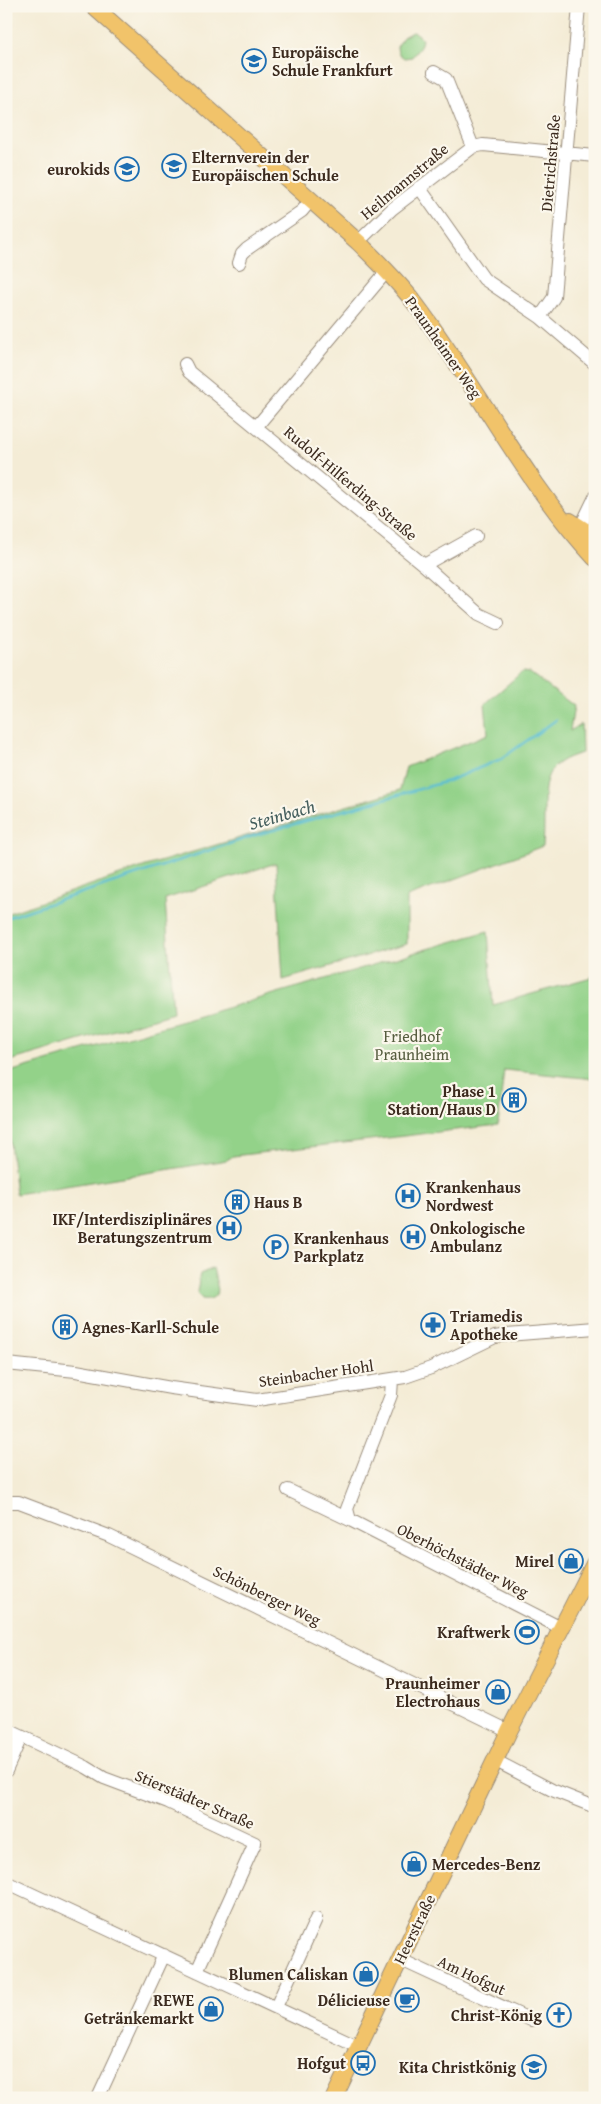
<svg xmlns="http://www.w3.org/2000/svg" width="601" height="2104" font-family="'Gentium Book Plus',serif">
<rect width="100%" height="100%" fill="#fbf7ec"/>
<filter id="ink" filterUnits="userSpaceOnUse"><feTurbulence type="fractalNoise" baseFrequency=".02" numOctaves="2"/><feDisplacementMap in="SourceGraphic" scale="10" xChannelSelector="R" yChannelSelector="G"/><feConvolveMatrix kernelMatrix="1 2 1 2 8 2 1 2 1" color-interpolation-filters="sRGB"/></filter>
<filter id="wash" filterUnits="userSpaceOnUse"><feTurbulence type="fractalNoise" baseFrequency=".0096" numOctaves="4" result="noise"/><feDisplacementMap in="SourceGraphic" scale="20" xChannelSelector="R" yChannelSelector="G"/><feGaussianBlur stdDeviation="1.12" result="paint"/><feColorMatrix in="noise" values="0 0 0 0 0 0 0 0 0 0 0 0 0 0 0 0 0 1.4 0 .05"/><feComposite in="paint" operator="in"/></filter>
<g filter="url(#wash)">
<rect width="100%" height="100%" fill="#f4ecd6"/>
<path fill="#93d289" stroke="#677e54" d="M412,32L418,34L422,40L420,47L412,57L404,58L398,53L397,47L403,37Z
M522,672L530,673L574,706L570,731L581,724L582,753C544,763 544,780 544,815C544,825 544,836 543,846L407,897V944L283,980L276,863L165,899L173,1013L6,1062V914L146,866L400,790L406,767L488,734L485,704Z
M488,931L493,1005L595,976V1079L504,1070L498,1125L233,1156L227,1160L16,1194L6,1110V1073Z
M213,1268L218,1290C215,1298 211,1300 202,1299L197,1292L200,1274Z"/>
<g fill="none" stroke-linecap="round" stroke-linejoin="round">
<path stroke="#52bbcf" stroke-width="2.5" d="M6,918L256,835L448,781L501,759L556,720"/>
</g>
</g>
<g filter="url(#ink)">
<g fill="none" stroke-linecap="round" stroke-linejoin="round">
<g stroke="#988b7a" stroke-width="14">
<path id="minor" d="M434,72L446,79L473,147
M419,187L484,279L540,317L595,364
M358,242L392,209L473,147L483,145L595,156
M239,263L242,254L247,249L302,211L311,200
M540,317L554,297L579,6
M185,364L189,372L424,565L479,614L498,623
M257,426L387,271
M580,528L595,497
M424,565L476,536
M6,1364L76,1371L171,1388L257,1400L405,1377L431,1368L495,1337L507,1335L595,1328
M392,1380L391,1395L347,1509L350,1520L561,1628
M288,1490L350,1520
M6,1502H19L109,1536L509,1731
M6,1729L86,1767L104,1778L168,1802L255,1843L197,1971
M496,1761L552,1790L595,1807
M6,1771L21,1737
M6,1882L358,2046
M399,1959L531,2020
M276,2007L316,1919
M98,2098L164,1955"/>
</g>
<g stroke="#988b7a" stroke-width="18">
<path id="major" d="M93,6L358,242C379,263 400,283 417,306C479,389 525,483 595,558
M570,521L595,537
M334,2098L509,1731L595,1562"/>
</g>
<use href="#minor" stroke="#fff" stroke-width="12"/>
<use href="#major" stroke="#f1c36a" stroke-width="16"/>
</g>
</g>
<defs>
<g id="school-ring" transform="scale(1.25)"><circle r="9.5" fill="#fbf7ec" stroke="#1f6fb2" stroke-width="1.5"/><path d="M0-5L7-2L0 1L-7-2ZM-4 1L0 2.5L4 1V4Q0 6-4 4Z" fill="#1f6fb2"/></g>
<g id="building-ring" transform="scale(1.25)"><circle r="9.5" fill="#fbf7ec" stroke="#1f6fb2" stroke-width="1.5"/><path d="M-4-6H4V6H1V3H-1V6H-4ZM-2.5-4.3h1.7v1.8h-1.7ZM.8-4.3h1.7v1.8H.8ZM-2.5-1h1.7V.8h-1.7ZM.8-1h1.7V.8H.8Z" fill="#1f6fb2"/></g>
<g id="hospital-ring" transform="scale(1.25)"><circle r="9.5" fill="#fbf7ec" stroke="#1f6fb2" stroke-width="1.5"/><path d="M-5-5h3v3.5h4V-5h3V5h-3V1.5h-4V5h-3Z" fill="#1f6fb2"/></g>
<g id="parking-ring" transform="scale(1.25)"><circle r="9.5" fill="#fbf7ec" stroke="#1f6fb2" stroke-width="1.5"/><path d="M-3.5-5.5H1a3.5 3.5 0 0 1 0 7H-1V5.5H-3.5ZM-1-3.4V-.6H.8a1.4 1.4 0 0 0 0-2.8Z" fill="#1f6fb2"/></g>
<g id="pharmacy-ring" transform="scale(1.25)"><circle r="9.5" fill="#fbf7ec" stroke="#1f6fb2" stroke-width="1.5"/><path d="M-2-6h4v4h4v4h-4v4h-4v-4h-4v-4h4Z" fill="#1f6fb2"/></g>
<g id="shop-ring" transform="scale(1.25)"><circle r="9.5" fill="#fbf7ec" stroke="#1f6fb2" stroke-width="1.5"/><path d="M-5-2.5h2.3a2.7 3.5 0 0 1 5.4 0H5L5.5 6h-11ZM-1.5-2.5h3a1.5 2.3 0 0 0-3 0Z" fill="#1f6fb2"/></g>
<g id="stadium-ring" transform="scale(1.25)"><circle r="9.5" fill="#fbf7ec" stroke="#1f6fb2" stroke-width="1.5"/><path d="M0-5a6.5 5 0 1 0 0 10a6.5 5 0 1 0 0-10ZM-3.5-1.8h7v3.6h-7Z" fill="#1f6fb2"/></g>
<g id="cafe-ring" transform="scale(1.25)"><circle r="9.5" fill="#fbf7ec" stroke="#1f6fb2" stroke-width="1.5"/><path d="M-5.5-4.5H6V0H3Q3 3.5 0 3.5H-2.5Q-5.5 3.5-5.5 0ZM3-3.2v2h1.7v-2ZM-6 4.5H4V6H-6Z" fill="#1f6fb2"/></g>
<g id="church-ring" transform="scale(1.25)"><circle r="9.5" fill="#fbf7ec" stroke="#1f6fb2" stroke-width="1.5"/><path d="M-1.2-6h2.4v3.5h3.3v2.4h-3.3V6h-2.4V-.1h-3.3v-2.4h3.3Z" fill="#1f6fb2"/></g>
<g id="bus-ring" transform="scale(1.25)"><circle r="9.5" fill="#fbf7ec" stroke="#1f6fb2" stroke-width="1.5"/><path d="M-5-6H5V4H4V6H2V4H-2V6H-4V4H-5ZM-3.5-4V0h7V-4ZM-3.5 1.2v1.5H-2V1.2ZM2 1.2v1.5H3.5V1.2Z" fill="#1f6fb2"/></g>
</defs>
<g fill-rule="evenodd">
<use href="#school-ring" x="254" y="61"/>
<use href="#school-ring" x="174" y="166"/>
<use href="#school-ring" x="127" y="169"/>
<use href="#building-ring" x="514" y="1100"/>
<use href="#hospital-ring" x="408" y="1196"/>
<use href="#building-ring" x="237" y="1202"/>
<use href="#hospital-ring" x="229" y="1228"/>
<use href="#hospital-ring" x="413" y="1237"/>
<use href="#parking-ring" x="276" y="1247"/>
<use href="#pharmacy-ring" x="433" y="1325"/>
<use href="#building-ring" x="65" y="1327"/>
<use href="#shop-ring" x="571" y="1561"/>
<use href="#stadium-ring" x="527" y="1632"/>
<use href="#shop-ring" x="498" y="1692"/>
<use href="#shop-ring" x="414" y="1864"/>
<use href="#shop-ring" x="366" y="1974"/>
<use href="#cafe-ring" x="407" y="2000"/>
<use href="#shop-ring" x="211" y="2009"/>
<use href="#church-ring" x="559" y="2015"/>
<use href="#bus-ring" x="363" y="2063"/>
<use href="#school-ring" x="534" y="2067"/>
</g>
<g text-anchor="middle" stroke-width="4.5" stroke-linejoin="round" paint-order="stroke">
<g font-size="16" font-weight="bold" fill="#3b2a1e" stroke="#fbf7ec" text-anchor="end">
<text x="272" y="58" text-anchor="start">Europäische<tspan x="272" dy="18">Schule Frankfurt</tspan></text>
<text x="192" y="163" text-anchor="start">Elternverein der<tspan x="192" dy="18">Europäischen Schule</tspan></text>
<text x="110" y="175">eurokids</text>
<text x="496" y="1097">Phase 1<tspan x="496" dy="18">Station/Haus D</tspan></text>
<text x="426" y="1193" text-anchor="start">Krankenhaus<tspan x="426" dy="18">Nordwest</tspan></text>
<text x="254" y="1208" text-anchor="start">Haus B</text>
<text x="212" y="1225">IKF/Interdisziplinäres<tspan x="212" dy="18">Beratungszentrum</tspan></text>
<text x="430" y="1234" text-anchor="start">Onkologische<tspan x="430" dy="18">Ambulanz</tspan></text>
<text x="294" y="1244" text-anchor="start">Krankenhaus<tspan x="294" dy="18">Parkplatz</tspan></text>
<text x="450" y="1322" text-anchor="start">Triamedis<tspan x="450" dy="18">Apotheke</tspan></text>
<text x="82" y="1333" text-anchor="start">Agnes-Karll-Schule</text>
<text x="554" y="1567">Mirel</text>
<text x="510" y="1638">Kraftwerk</text>
<text x="480" y="1689">Praunheimer<tspan x="480" dy="18">Electrohaus</tspan></text>
<text x="432" y="1870" text-anchor="start">Mercedes-Benz</text>
<text x="348" y="1980">Blumen Caliskan</text>
<text x="194" y="2006">REWE<tspan x="194" dy="18">Getränkemarkt</tspan></text>
<text x="390" y="2006">Délicieuse</text>
<text x="542" y="2021">Christ-König</text>
<text x="346" y="2069">Hofgut</text>
<text x="516" y="2073">Kita Christkönig</text>
</g>
<g font-size="16" fill="#3b2a1e" stroke="#fbf7ec">
<text transform="translate(550 163) rotate(-85)" y="6">Dietrichstraße</text>
<text transform="translate(404 181) rotate(-40)" y="6">Heilmannstraße</text>
<text transform="translate(444 347) rotate(55)" y="6">Praunheimer Weg</text>
<text transform="translate(351 483) rotate(40)" y="6">Rudolf-Hilferding-Straße</text>
<text transform="translate(316 1373) rotate(-8)" y="6">Steinbacher Hohl</text>
<text transform="translate(463 1560) rotate(27)" y="6">Oberhöchstädter Weg</text>
<text transform="translate(267 1595) rotate(26)" y="6">Schönberger Weg</text>
<text transform="translate(195 1799) rotate(23)" y="6">Stierstädter Straße</text>
<text transform="translate(414 1929) rotate(-64)" y="6">Heerstraße</text>
<text transform="translate(472 1975) rotate(25)" y="6">Am Hofgut</text>
</g>
<g font-size="16" fill="#555c3e" stroke="#fbf7ec">
<text x="412" y="1042">Friedhof<tspan x="412" dy="18">Praunheim</tspan></text>
</g>
<g font-size="18" font-style="italic" fill="#435d5c" stroke="#fbf7ec">
<text transform="translate(282 815) rotate(-16)" y="6">Steinbach</text>
</g>
</g>
<rect width="601" height="2104" fill="none" stroke="#fbf7ec" stroke-width="25"/>
</svg>
